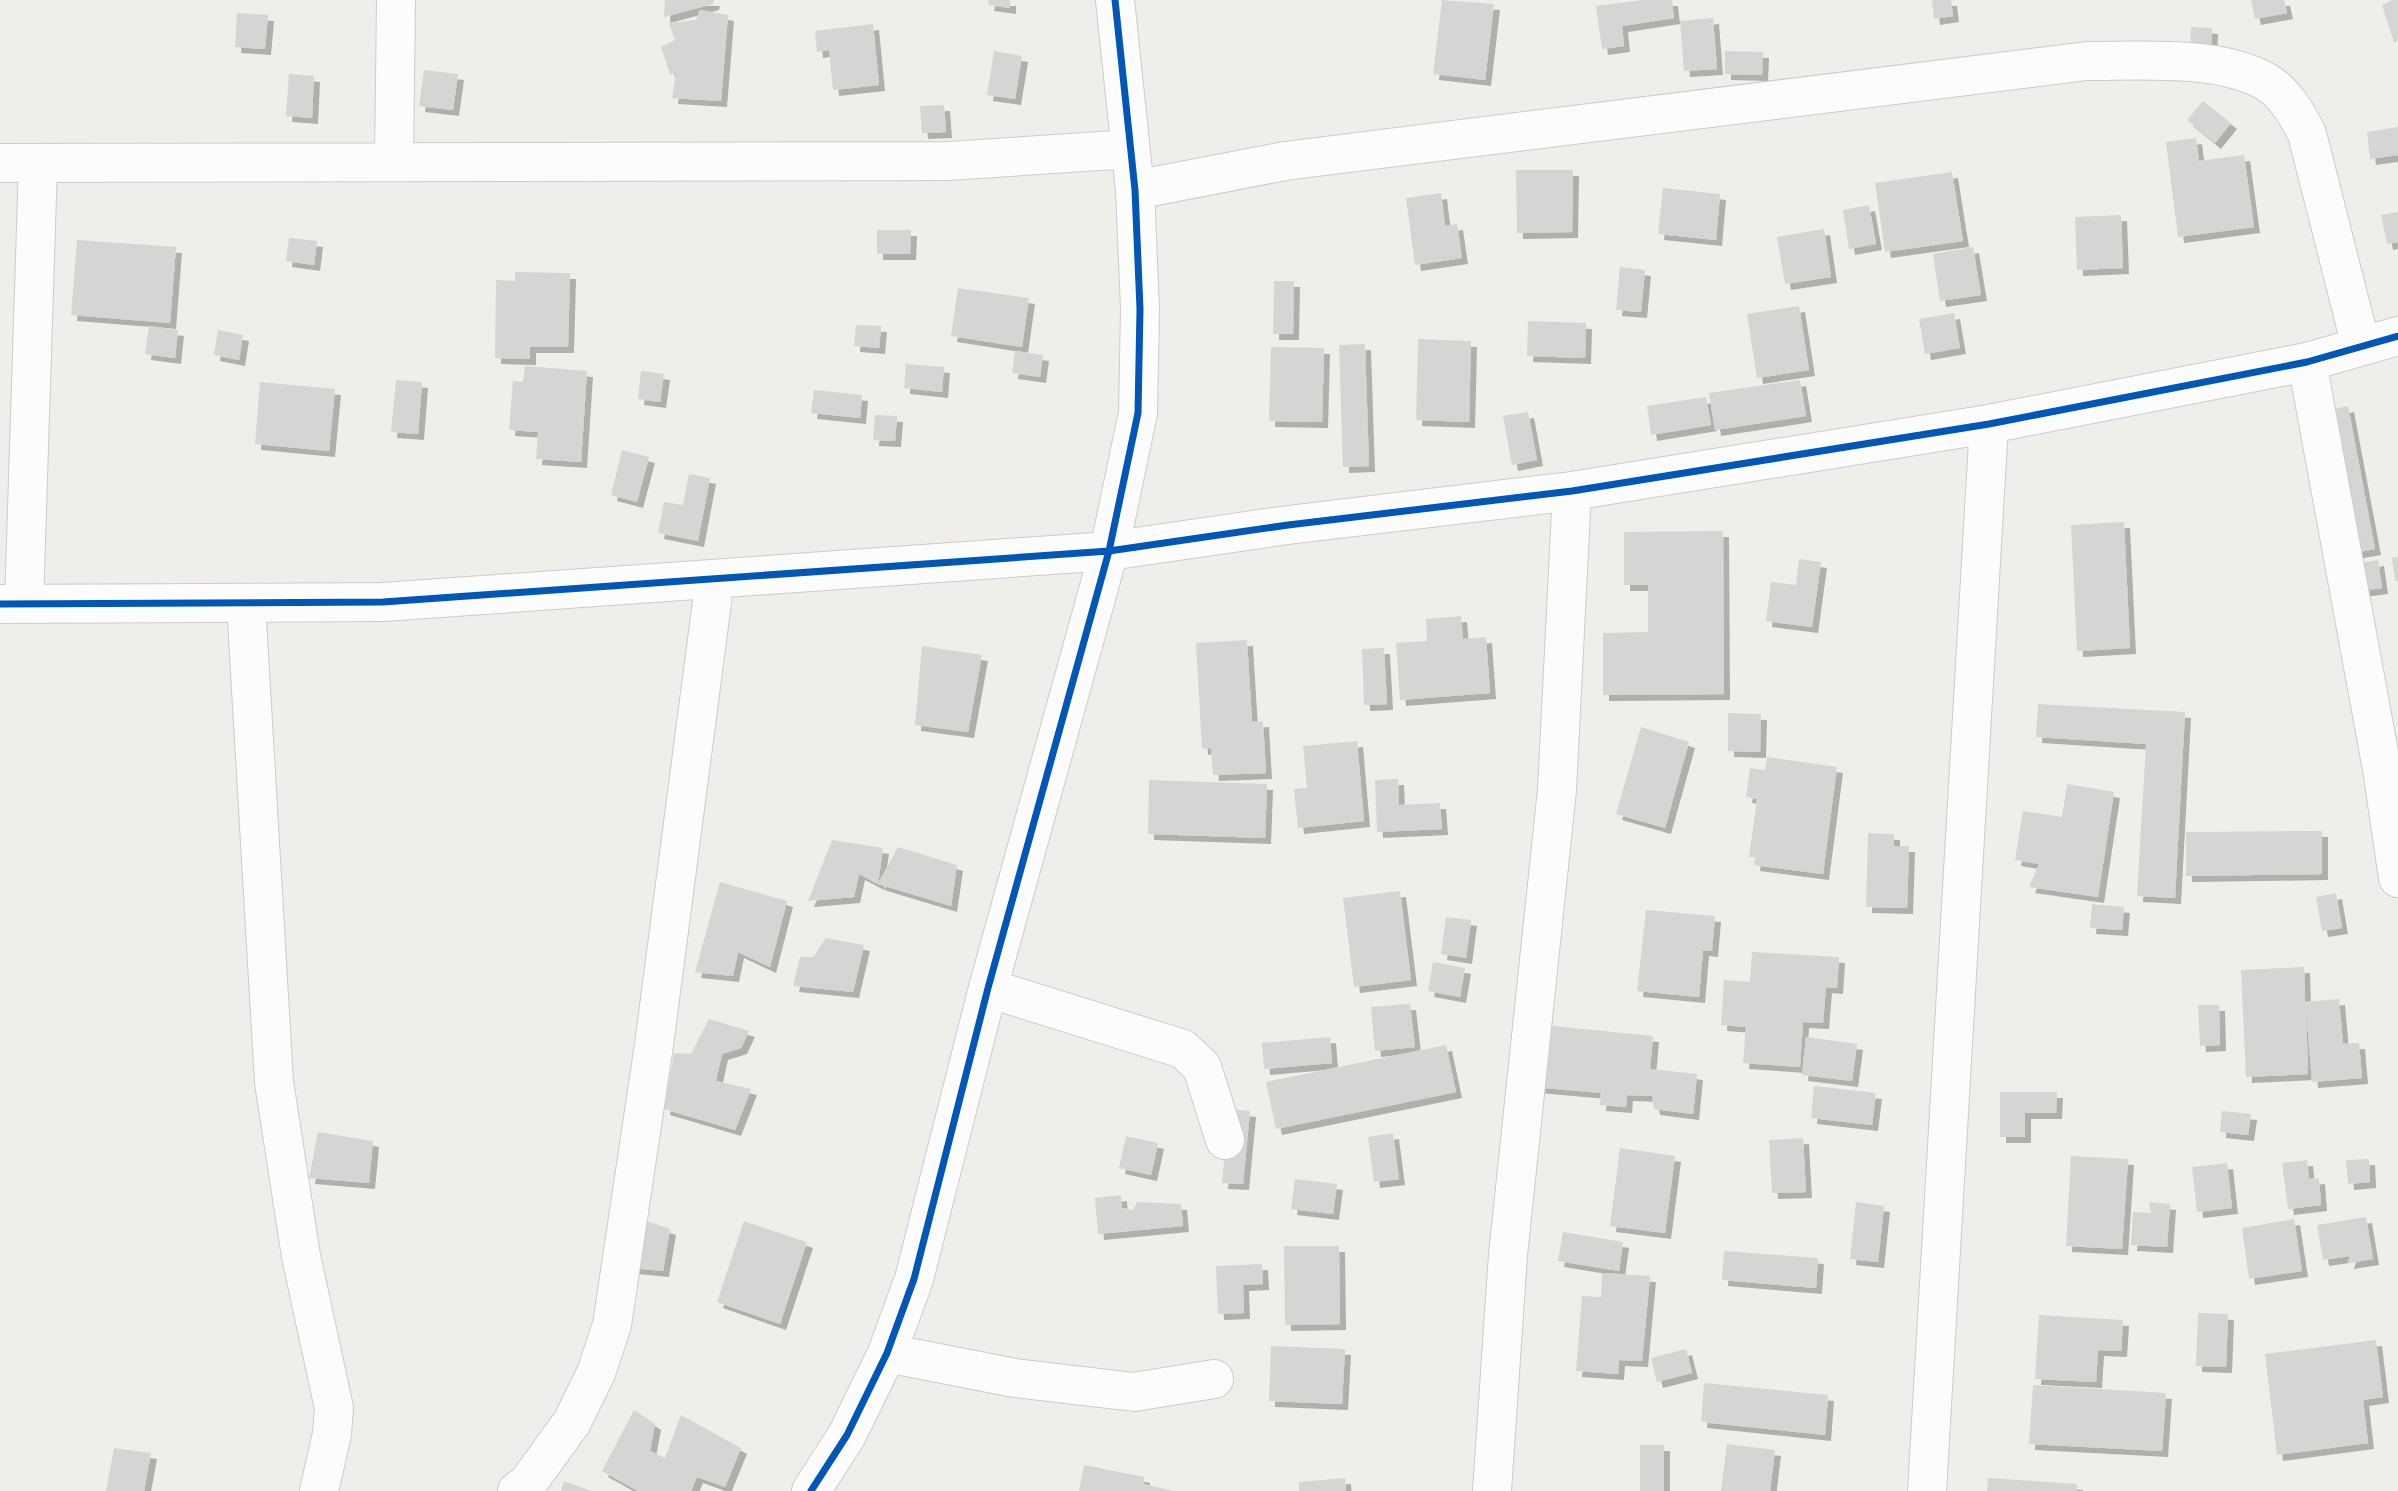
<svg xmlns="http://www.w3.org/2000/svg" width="2398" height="1491" font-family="Figtree,sans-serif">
<defs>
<filter id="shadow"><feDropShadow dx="6" dy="6" stdDeviation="0" flood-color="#0004"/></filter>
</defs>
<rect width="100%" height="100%" fill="#efeeea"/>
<path fill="#d6d5d3" filter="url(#shadow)" d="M665,0H714L713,4L664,17Z
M989,0H1010V8L988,5Z
M1442,0L1494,4L1485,80L1433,74Z
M1642,0H1672L1674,18L1622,26L1624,46L1602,49L1596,6Z
M1932,0H1951L1953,16L1934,19Z
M2251,0H2284L2287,13L2255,19Z
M2392,0H2398V40L2394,43L2382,5Z
M700,10L728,15L721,101L672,98L676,73L670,74L661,47L675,40L669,23L696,20Z
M237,13L268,15L265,49L235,47Z
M1713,18L1717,69L1684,71L1680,21Z
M873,24L879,85L833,90L829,50L817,52L815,31Z
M2191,27L2212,28L2211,52H2190Z
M994,51L1022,56L1015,99L987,95Z
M1725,51L1763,52L1762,75L1725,74Z
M424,70L458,74L453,110L419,106Z
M289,74L314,76L312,118L286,116Z
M2203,101L2231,123L2215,143L2187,120Z
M944,105L946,132L922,133L920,106Z
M2398,127V155L2370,159L2367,132Z
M2196,138L2199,161L2244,155L2254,227L2178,237L2166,142Z
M1516,170H1573L1572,232L1517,233Z
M1952,172L1963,241L1885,252L1875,183Z
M1663,188L1720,194L1716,240L1658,234Z
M1441,193L1445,226L1457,224L1462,258L1415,265L1406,198Z
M1869,205L1876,244L1849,249L1843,210Z
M2398,212V242L2387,244L2381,215Z
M2121,215L2123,268L2077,270L2075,217Z
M1824,229L1831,277L1785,284L1777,237Z
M877,230H911L910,254H877Z
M289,238L317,241L314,265L286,261Z
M77,240L176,247L170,323L71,315Z
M1973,247L1981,295L1940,301L1933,254Z
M1620,267L1645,270L1641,312L1616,310Z
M515,272L570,273L568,347H530V359L495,358L496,280L515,281Z
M1274,281H1294L1293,334H1273Z
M958,288L1029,298L1022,347L951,336Z
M1799,306L1809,370L1757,378L1747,314Z
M1954,313L1960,348L1925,354L1919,319Z
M1528,321L1586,323L1585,358L1527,356Z
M856,325L881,326L879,348L854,346Z
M149,326L178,330L175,358L145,354Z
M218,330L243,335L239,360L214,355Z
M1418,339L1471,341L1469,422L1416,420Z
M1365,344L1369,466L1343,467L1339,345Z
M1271,347L1324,348L1322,422L1269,421Z
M1015,351L1043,355L1040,377L1012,373Z
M906,364L944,367L942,392L904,388Z
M525,366L587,371L581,462L536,459L538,432L509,430L513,381L523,382Z
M641,371L664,374L660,402L638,399Z
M396,380L422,382L418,434L391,432Z
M1800,380L1806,416L1715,430L1709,393Z
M260,382L335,389L329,451L255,444Z
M814,390L862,395L860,418L811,413Z
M1706,397L1711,425L1651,435L1647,406Z
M2348,406L2375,549L2347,554L2321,412Z
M1528,412L1537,460L1512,465L1503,416Z
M875,415L897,416L895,441L873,440Z
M622,450L649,457L637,502L611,495Z
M689,474L710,478L698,541L658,533L664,502L683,505Z
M2124,522L2130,648L2077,651L2071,525Z
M1723,531L1724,694L1603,695V633L1648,632V585H1624V532Z
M2398,557V581H2395L2392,558Z
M1799,559L1821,562L1812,627L1766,621L1771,582L1796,585Z
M2378,560L2382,588L2359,591L2355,564Z
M1461,616L1463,639L1486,637L1490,693L1400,700L1396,643L1427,641L1426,619Z
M1247,640L1252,722L1263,721L1266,773L1213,775L1211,748L1202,749L1196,643Z
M922,646L982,655L968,732L915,725Z
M1384,648L1387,704L1364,705L1362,649Z
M2038,704L2185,712L2175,898L2137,896L2146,744L2036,737Z
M1728,713L1761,714L1760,752L1728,751Z
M1641,727L1689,742L1665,828L1616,814Z
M1357,741L1364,821L1298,828L1294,789L1307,788L1303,746Z
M1767,757L1837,767L1823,874L1754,865L1755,857H1749L1757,799L1746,797L1750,768L1765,770Z
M1398,779L1399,805L1440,803L1442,829L1377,832L1375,780Z
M1149,780L1267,784L1265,838L1148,834Z
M2067,784L2114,792L2098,897L2029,887L2039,864L2015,860L2023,811L2062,817Z
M2322,831V874L2186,876V832Z
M1868,833L1894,834V846H1909L1907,908L1866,907Z
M832,840L883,848L878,884L898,847L957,865L951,906L878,884L859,874L854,897L808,901Z
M720,882L787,901L770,967L738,952L733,976L695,972Z
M1400,891L1411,980L1354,987L1343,898Z
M2336,893L2342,928L2322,931L2316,897Z
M2092,904L2124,907L2122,930L2090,928Z
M1646,910L1715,916L1712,951L1703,950L1699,997L1637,991Z
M1446,917L1471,920L1466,958L1441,954Z
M826,938L864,945L853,992L793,986L800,957H813Z
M1752,952L1839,957L1837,988L1826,987L1823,1023L1803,1022L1800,1067L1743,1063L1746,1027L1721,1025L1724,980L1750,982Z
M1433,962L1465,968L1460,997L1428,991Z
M2304,967L2305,1002L2339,999L2343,1044L2359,1043L2362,1078L2312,1082L2306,1007L2308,1074L2246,1077L2241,970Z
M1410,1004L1415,1047L1375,1051L1371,1007Z
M2198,1005H2219L2220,1045L2200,1046Z
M709,1019L749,1031L741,1048L722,1054L716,1081L751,1089L735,1130L664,1109L674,1053L691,1054Z
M1543,1025L1653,1036L1650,1069L1697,1074L1693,1114L1654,1109L1652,1096L1627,1095L1626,1107L1600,1105L1601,1093L1533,1087Z
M1330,1037L1332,1063L1264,1069L1262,1043Z
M1806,1037L1857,1044L1852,1081L1802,1075Z
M1446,1045L1456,1092L1276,1129L1266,1082Z
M1814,1086L1876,1093L1872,1125L1811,1118Z
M2000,1092H2057L2056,1113H2025V1137H2000Z
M1229,1109L1250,1111L1243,1184L1222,1183Z
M2222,1111L2251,1114L2248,1135L2220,1132Z
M318,1132L373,1141L369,1183L309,1178Z
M1393,1133L1399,1179L1374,1182L1368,1137Z
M1126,1136L1158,1143L1151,1175L1119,1168Z
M1803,1138L1806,1192L1772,1193L1769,1140Z
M1620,1148L1675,1156L1665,1233L1610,1226Z
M2071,1156L2128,1159L2122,1249L2066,1246Z
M2369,1159L2370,1182L2348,1184L2346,1160Z
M2307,1160L2309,1179L2319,1178L2321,1205L2288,1209L2282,1163Z
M2227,1163L2232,1208L2197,1212L2192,1167Z
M1295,1179L1337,1184L1333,1214L1291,1209Z
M1121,1195L1122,1208L1133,1210L1137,1202L1181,1204L1183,1226L1098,1234L1095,1198Z
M1856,1202L1884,1206L1878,1262L1850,1259Z
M2149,1202L2170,1204L2167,1247L2131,1245L2133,1212L2151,1213Z
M2366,1217L2373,1259L2348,1263L2350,1256L2323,1260L2317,1225Z
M638,1218L670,1229L663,1271L632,1268Z
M2294,1219L2302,1271L2249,1279L2242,1228Z
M744,1221L807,1242L780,1324L717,1302Z
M1563,1232L1623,1242L1619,1271L1558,1261Z
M1284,1246H1339L1340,1324L1285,1325Z
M1724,1251L1818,1258L1816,1288L1722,1280Z
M1262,1264L1263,1284L1243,1285L1244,1313L1218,1314L1216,1266Z
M1602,1273L1650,1276L1642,1361L1619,1360L1618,1374L1576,1371L1582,1296L1601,1297Z
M2198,1313L2228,1314L2226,1367L2196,1366Z
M2039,1315L2123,1320L2121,1351L2098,1350L2096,1382L2035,1379Z
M2376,1340L2383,1397L2363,1400L2368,1443L2277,1455L2265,1354Z
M1271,1346L1345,1349L1342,1404L1269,1401Z
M1686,1349L1692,1373L1657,1382L1651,1358Z
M1704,1383L1828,1395L1825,1435L1701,1422Z
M2033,1385L2166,1393L2162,1451L2029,1444Z
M634,1410L655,1424L650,1451L665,1458L681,1415L741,1448L725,1487L697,1477L691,1491H638L602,1471Z
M1727,1444L1775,1450L1770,1491H1721Z
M1640,1445H1664V1491H1640Z
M114,1448L151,1453L144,1491H106Z
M1084,1465L1144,1477L1143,1484L1173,1491H1079Z
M1345,1478L1346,1491H1299V1482Z
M1988,1478L2077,1484V1491H1987Z
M564,1481L592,1491H561Z"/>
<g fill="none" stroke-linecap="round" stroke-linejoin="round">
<g stroke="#cbcccc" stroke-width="40">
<path id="minor" d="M394,162L396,0
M0,163L949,161L1130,149
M1135,190L1285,161L2087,61C2140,61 2215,55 2263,80C2284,91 2297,114 2307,134L2361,346
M2307,362L2382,769L2398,878
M246,603L274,1082L301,1256L334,1408L332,1434L319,1491
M0,604L383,602L1109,551L1288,525L1572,491L1989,424L2307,362L2398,336
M24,604L38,164
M988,988L1183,1049L1202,1067L1225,1140
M887,1353L1015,1378L1134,1392L1214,1379
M517,1491L527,1484L572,1422L596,1373L612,1325L654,1045L715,579
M811,1491L847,1435L887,1353L914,1279L988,988L1109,551L1138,413L1140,309L1135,190L1115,0
M1492,1491L1508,1255L1557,790L1572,491
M1927,1491L1989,424"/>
</g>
<use href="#minor" stroke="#fdfcfc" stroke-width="38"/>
<g stroke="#fff" stroke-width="11">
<path id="cycleway" d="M0,604L383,602L1109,551L1288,525L1572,491L1989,424L2307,362L2398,336
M811,1491L847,1435L887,1353L914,1279L988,988L1109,551L1138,413L1140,309L1135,190L1115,0"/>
</g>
<use href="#cycleway" stroke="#0057b8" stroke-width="7"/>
</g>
</svg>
